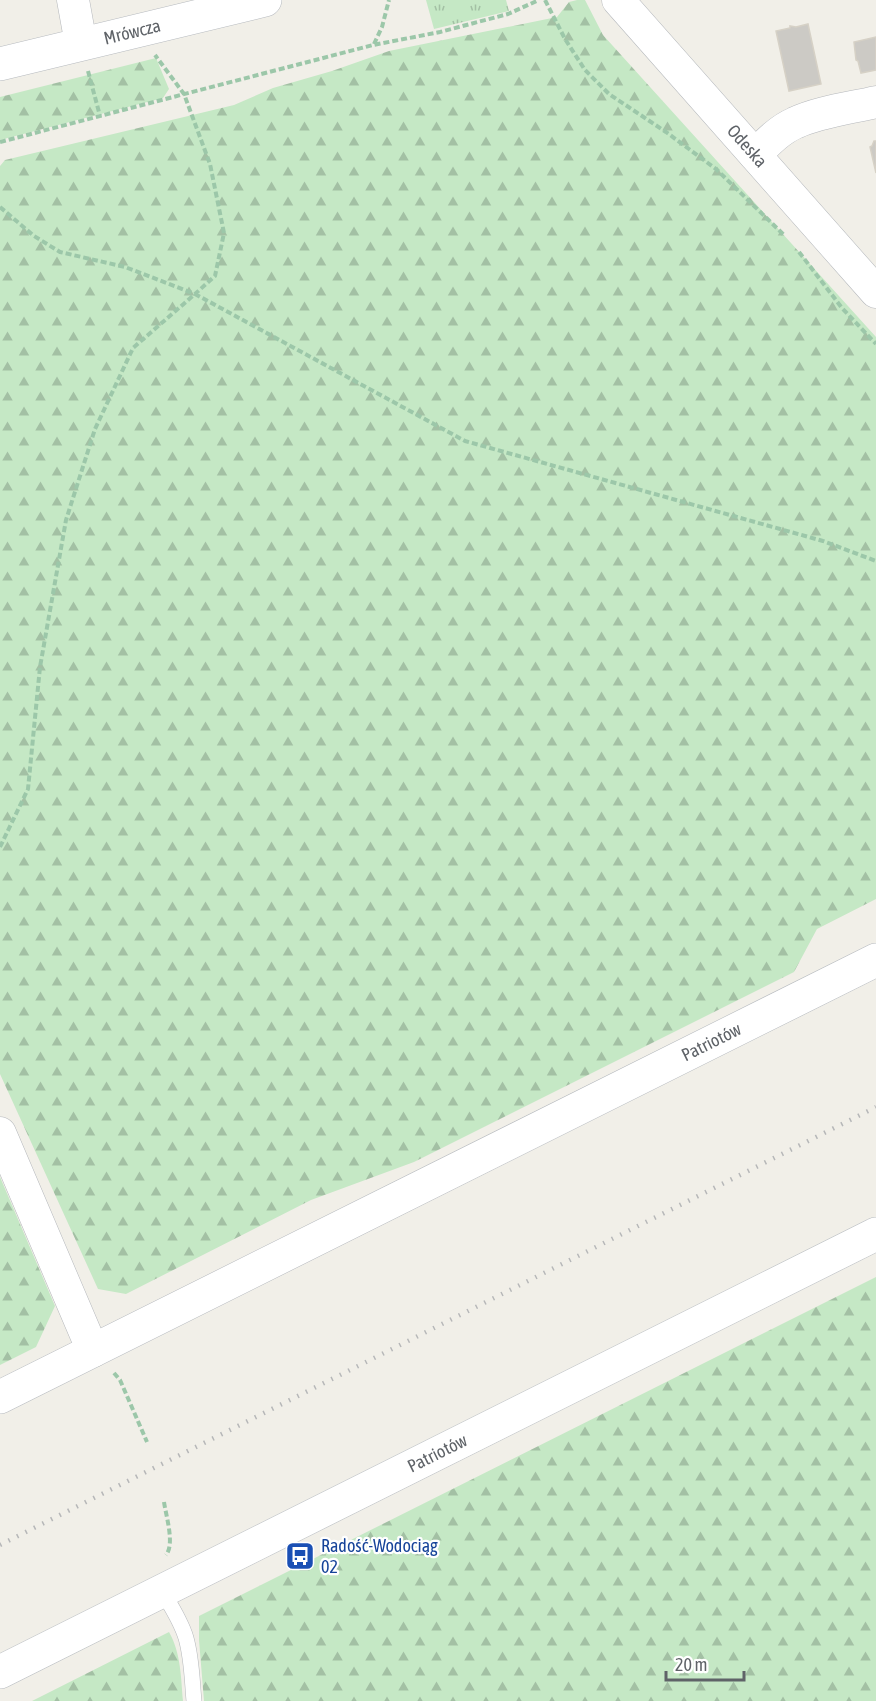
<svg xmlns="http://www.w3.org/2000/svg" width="876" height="1701" font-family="'Asap Condensed',sans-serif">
<defs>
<pattern id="grass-tufts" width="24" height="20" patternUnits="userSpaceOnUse" patternTransform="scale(1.5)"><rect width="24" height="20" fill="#c5e8c5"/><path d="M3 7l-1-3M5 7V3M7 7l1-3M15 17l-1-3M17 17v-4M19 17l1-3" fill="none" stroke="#a3c0a4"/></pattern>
<pattern id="forest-firs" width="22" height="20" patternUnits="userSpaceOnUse" patternTransform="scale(1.5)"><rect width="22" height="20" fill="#c5e8c5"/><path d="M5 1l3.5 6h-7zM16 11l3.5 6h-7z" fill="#a3c0a4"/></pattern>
</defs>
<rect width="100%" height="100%" fill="#f1efe8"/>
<path fill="url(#grass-tufts)" d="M426,0H506L509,11L434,29Z"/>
<path fill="url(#forest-firs)" d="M577,0H585L603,35L876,337V899L817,929L794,972L414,1162L311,1200L126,1294L98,1289L0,1074V166L5,160L234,105L273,88L332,71L389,51L557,17L569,2Z
M156,58L169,89L163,98L0,140V97Z
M0,1177L55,1306L36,1347L0,1365Z
M876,1277V1701H204L199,1640V1616Z
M169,1632C181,1653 181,1678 183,1701H32Z"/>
<path fill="#cccac5" stroke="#d6d1c6" stroke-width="1.5" d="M808,24L821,84L789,91L776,31L790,28V26L796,27Z
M876,37V70L861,73L858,61L856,60L854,42Z
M874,141H876V173L870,147L872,146Z"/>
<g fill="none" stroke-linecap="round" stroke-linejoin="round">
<g stroke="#b5b8bc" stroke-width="16">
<path id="lane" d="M162,1591C171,1606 181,1621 186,1638C192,1659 192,1680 194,1701"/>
</g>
<g stroke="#b5b8bc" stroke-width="33">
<g id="street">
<path d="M73,0L81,44"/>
<path id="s1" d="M618,0L876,292"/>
<path d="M755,155C767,143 779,130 795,123C818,112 850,108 876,102"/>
<path d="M0,1133L93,1351"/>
</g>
</g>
<g stroke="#b6babf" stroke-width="34">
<g id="secondary">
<path id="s2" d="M0,64L265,0"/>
<path id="s3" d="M0,1397L876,960"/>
<path id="s4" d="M0,1672L876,1234"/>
</g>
</g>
<path stroke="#9cc7a9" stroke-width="4" stroke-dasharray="6 3" stroke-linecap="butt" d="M545,0L565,39L585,70L609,94L666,132L716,169L785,236
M374,44L382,27L389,0
M88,71L100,116
M0,142L373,45L440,32L508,14L539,0
M0,207L34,236L60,252L125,267L195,294L215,276L224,233L210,164L184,94L155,55
M799,252L842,308L876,344
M0,847L28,789L40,667L66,520L95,429L133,348L195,294L465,441L823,541L876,561
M114,1373L120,1380L147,1442
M164,1502C166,1516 175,1544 166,1555"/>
<use href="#lane" stroke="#fff" stroke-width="15"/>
<use href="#street" stroke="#fff" stroke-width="32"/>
<use href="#secondary" stroke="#fff" stroke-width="33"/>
<path stroke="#b6b7b8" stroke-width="4.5" stroke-dasharray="1.5 8" stroke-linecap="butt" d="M0,1545L876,1107"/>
</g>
<defs>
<g id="bus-square" transform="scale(1.5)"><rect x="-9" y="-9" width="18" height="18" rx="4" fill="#1a4fb4" stroke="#fff"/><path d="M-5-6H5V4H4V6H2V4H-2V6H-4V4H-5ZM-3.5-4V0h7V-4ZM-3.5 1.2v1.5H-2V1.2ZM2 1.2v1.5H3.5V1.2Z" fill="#fff"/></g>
</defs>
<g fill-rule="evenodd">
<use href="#bus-square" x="300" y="1556"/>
</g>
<g text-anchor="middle" stroke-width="4.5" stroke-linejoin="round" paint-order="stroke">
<g font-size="18" fill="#5f6368" stroke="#fff">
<text dy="6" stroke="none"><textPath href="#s2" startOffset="136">Mrówcza</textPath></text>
<text dy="6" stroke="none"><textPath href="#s1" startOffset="195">Odeska</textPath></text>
<text dy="6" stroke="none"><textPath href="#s3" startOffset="795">Patriotów</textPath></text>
<text dy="6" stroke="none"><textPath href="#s4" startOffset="489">Patriotów</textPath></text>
</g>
<g font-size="18" fill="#164399" stroke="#fff" text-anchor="start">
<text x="321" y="1552">Radość-Wodociąg<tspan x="321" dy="21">02</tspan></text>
</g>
</g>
<path d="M666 1671v9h78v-9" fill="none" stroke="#5f6368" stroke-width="3"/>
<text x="675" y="1671" font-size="18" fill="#5f6368" stroke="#ffffff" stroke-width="4.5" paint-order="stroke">20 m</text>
</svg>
